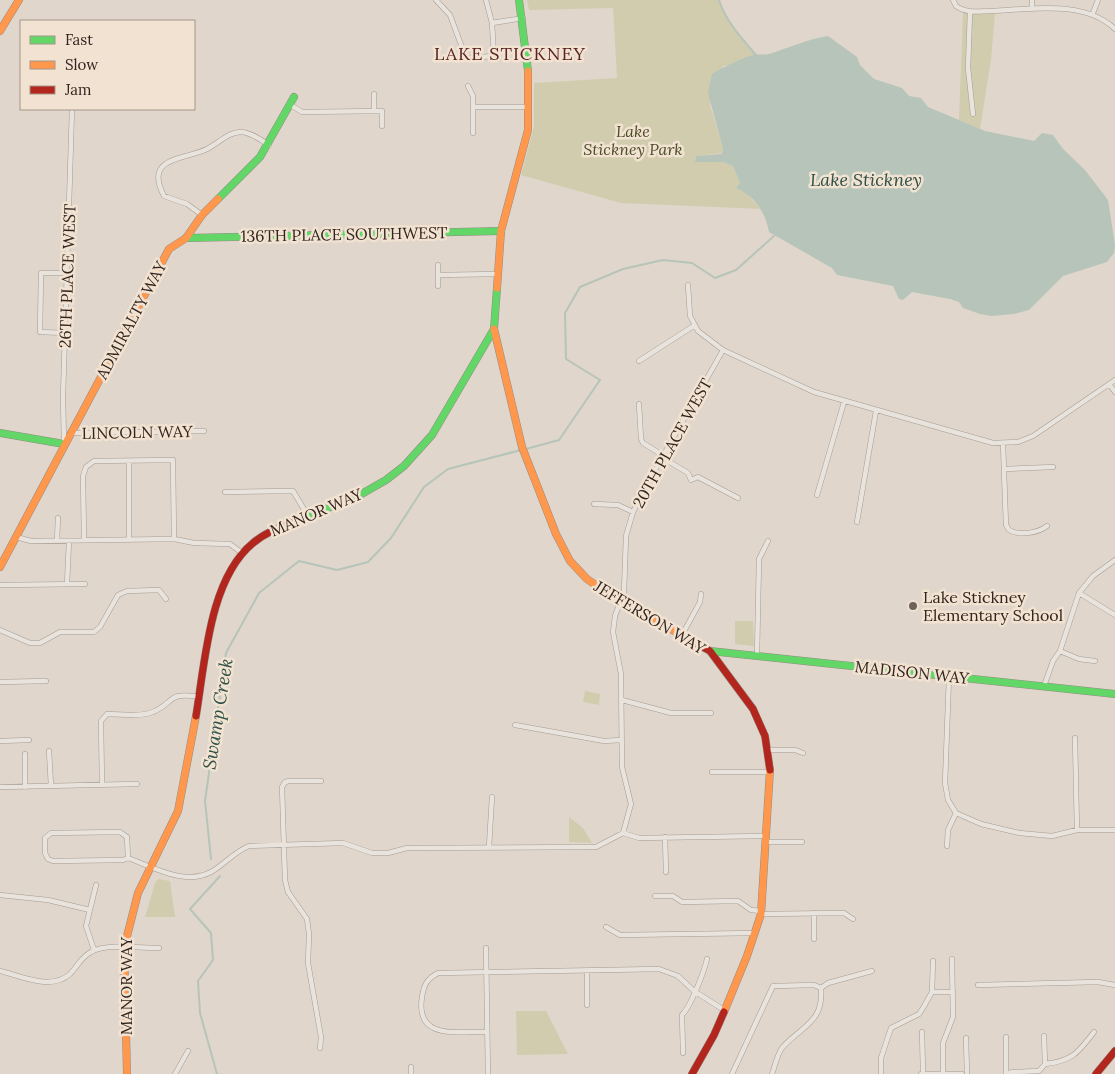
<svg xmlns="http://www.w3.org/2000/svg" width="1115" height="1074" font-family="Lora,serif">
<rect width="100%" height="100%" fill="#e0d6cb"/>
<path fill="#d2ccae" d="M527,0H719C725,20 742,39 756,55L731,65L723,66L710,105L723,149L722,153L696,156L695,162H723L733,166L740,183L736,188L746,193L761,209L621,203L521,175L534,127V83L617,78L613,8L529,10Z
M963,13H995L991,60L980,129L959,120Z
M735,621H753L754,646L735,644Z
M585,691L600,694L599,705L583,702Z
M569,817L583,828L592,843L569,842Z
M158,879L170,881L175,917H145L155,883Z
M516,1011H546L568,1054L517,1055Z"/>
<path fill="#b6c4b9" d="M828,36L857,57L860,65L874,79L902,88L909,96L921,98L928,107L985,131L1034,141L1042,133L1053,135L1063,149L1085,170L1108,200L1115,245L1114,253L1107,262L1063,276L1029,310L1014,314L991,316L980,314L963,308L959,302L950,299L912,292L903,300L899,299L893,286L837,275L832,268L769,232C765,211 755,197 736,188L740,183L733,166L723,162H695L696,156L722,154L723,149L708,93L712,74C720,69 744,57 753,55C758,54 764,55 769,54C789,48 807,39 828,36Z"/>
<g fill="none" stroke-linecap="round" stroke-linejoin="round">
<path stroke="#b6c4b9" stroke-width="2" d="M719,0C725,20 742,39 756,55
M526,449L559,440L600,380L566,359L565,313L580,287L623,269L663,260L692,263L715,278L736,270L774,236
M211,859L205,801L226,653L259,593L299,561L337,570L368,562L391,538L424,487L448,469L521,450
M217,1074L200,1013L198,981L213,960L211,933L190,909L220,876"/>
<g stroke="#a59c94" stroke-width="5.5">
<path id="street" d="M436,0L450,15L466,58L494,56L492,23L486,0
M953,0L956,6C967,14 980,11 993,11C1033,9 1085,0 1115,29
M1032,0V9
M970,12L968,68L973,114
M1093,13L1098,0
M492,23L523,18
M468,86L473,96V133
M289,104L302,112L382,111V126
M473,107H529
M374,111V94
M202,215L187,204L164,196C143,156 185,160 207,149C219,143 228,132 241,132C250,132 261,140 269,145
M438,265V286
M438,275L497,274
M688,285L690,316L698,331L723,350L814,392L993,443L1018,442L1033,436L1115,380
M65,333L40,332L41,273H67
M639,361L695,325
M1109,384L1115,392
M639,404L641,439L643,443L664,456
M70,433L204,431
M64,443L63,397L72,109
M1003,444L1006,525L1009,530C1019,536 1038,533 1047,526
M663,458L688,473L691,480L698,477L738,498
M129,461V540
M1004,469L1053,467
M225,492L293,491L308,516
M817,495L844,402
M594,504L618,505L633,512
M857,522L876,411
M16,537L31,541L174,539L194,543L230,544L242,553
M57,540L58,518
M84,540L83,476L86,467L94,461L173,460L174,539
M67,584L69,541
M0,585L85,584
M1079,593L1115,615
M0,630L30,643H40L60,632H94L100,627L118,595L127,591L159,590L166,599
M682,635L700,602L701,594
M1060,651L1079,659L1095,661
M757,656L759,559L768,541
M949,677L945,783L948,800L956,813
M0,682L46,681
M1044,686L1053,661L1060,651L1079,593L1093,576L1115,560
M622,700L671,713H711
M515,725L604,741L621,740
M1075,738L1077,830
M0,741L29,740
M768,750H795L803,753
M49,751L51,786
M25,754V787
M712,772H770
M102,785L101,721L107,714C120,714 138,717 150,713C176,704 164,691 200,697
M0,787L137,784
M956,813L981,824L1019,833L1052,836L1077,830H1115
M623,833L631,804L622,767L621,674L613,632L615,616L624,592L626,536L633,512L650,479L723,350
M665,837L666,872
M766,842H802
M947,846L948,830L956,813
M489,847L492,797
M128,858L127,837L120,832L51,833L45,838V853L48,859L53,861L123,860L128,858C153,867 184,886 211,872C225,864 234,852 249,846L343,843L372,853H388L407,848L596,847L623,833L639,838L767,836
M0,895L48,900L90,910
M655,896H673L682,902L738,901L751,910L761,911
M814,913V939
M761,914L844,913L853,919
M606,927L620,935L756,933
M486,948L488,1074
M94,950L86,926L96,885
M0,971C21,976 51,991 70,974C77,967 81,957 91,952C106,943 141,948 159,948
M587,971V1005
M978,985L1098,982L1115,985
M932,992H953
M487,1032C458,1031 415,1041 422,997C424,984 427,979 438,973L659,969L678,976L694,991L724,1010
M922,1032L923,1073
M1044,1036L1045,1064
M1006,1037V1074
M966,1038L967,1074
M320,1048L321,1037L308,963L309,934L307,919L288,892L285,880L282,787L285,782L289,781H321
M683,1053L682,1015C691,1006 704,972 707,959
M411,1067V1074
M943,1073V1043L953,1017L952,959
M175,1074L188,1051
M732,1074L773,986L814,985L821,988L828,983L872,971
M772,1074C775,1066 777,1055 782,1048C801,1026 824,1023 821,988
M881,1074V1058L891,1028L919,1014L923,1008L932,992L933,961
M921,1074H962
M1006,1074L1013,1072L1039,1071L1045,1064C1072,1061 1078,1053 1094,1032"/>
</g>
<g stroke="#958b84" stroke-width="8">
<path id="fast" d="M519,0L528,71
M218,199L260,157L294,97
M186,238L501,231
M0,433L64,444
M305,517L358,496L386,480L404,466L432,435L494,329L497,288
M710,651L1115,694"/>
</g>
<g stroke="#958b84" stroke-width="8">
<path id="slow" d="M0,31L19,0
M497,288L501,231L528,130V71
M494,329L522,447L556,534L570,561L587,579L606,592L690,640
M0,567L169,249L186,238L202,215L218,199
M724,1012L747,956L761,914L770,770
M127,1074L124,948L138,893L178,811L196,716"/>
</g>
<g stroke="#958b84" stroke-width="8">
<path id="jam" d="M690,640L710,651L753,709L765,736L770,770
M196,716C205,663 209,579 253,543C268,530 287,525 305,517
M692,1074L714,1035L724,1012
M1096,1074L1115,1051"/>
</g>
<use href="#street" stroke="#e8e3dc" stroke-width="4.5"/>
<use href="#fast" stroke="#63d668" stroke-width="7"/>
<use href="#slow" stroke="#ff974d" stroke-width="7"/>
<use href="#jam" stroke="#b3261e" stroke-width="7"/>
</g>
<circle fill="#6f625b" stroke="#f1e2d1" stroke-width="2" cx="913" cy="606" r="5"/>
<g text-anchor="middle" stroke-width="5" stroke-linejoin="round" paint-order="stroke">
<g font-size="16" font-style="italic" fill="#4a4d26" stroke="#f1e2d1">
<text x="633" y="137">Lake<tspan x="633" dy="18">Stickney Park</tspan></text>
</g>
<g font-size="16" fill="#32241e" stroke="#f1e2d1">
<text transform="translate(344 234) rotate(-1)" y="6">136TH PLACE SOUTHWEST</text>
<text transform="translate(67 276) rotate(-88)" y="6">26TH PLACE WEST</text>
<text transform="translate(131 320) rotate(-62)" y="6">ADMIRALTY WAY</text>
<text transform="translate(137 432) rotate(-1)" y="6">LINCOLN WAY</text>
<text transform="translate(672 443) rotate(-61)" y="6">20TH PLACE WEST</text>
<text transform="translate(316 512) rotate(-23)" y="6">MANOR WAY</text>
<text transform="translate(650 617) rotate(31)" y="6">JEFFERSON WAY</text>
<text transform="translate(912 672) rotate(6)" y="6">MADISON WAY</text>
<text transform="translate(126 986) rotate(-90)" y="6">MANOR WAY</text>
</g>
<g font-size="16" fill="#32241e" stroke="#f1e2d1" text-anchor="start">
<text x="923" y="603">Lake Stickney<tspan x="923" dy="18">Elementary School</tspan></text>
</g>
<g font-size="18" letter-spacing="1" fill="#5b2321" stroke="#f1e2d1">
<text x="510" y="60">LAKE STICKNEY</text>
</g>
<g font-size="18" font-style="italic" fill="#2e5148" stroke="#f1e2d1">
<text x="866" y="186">Lake Stickney</text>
<text transform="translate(218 714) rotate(-81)" y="6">Swamp Creek</text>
</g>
</g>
<rect x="20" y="20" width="175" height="90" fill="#f1e2d1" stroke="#a59689"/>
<rect x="30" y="36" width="25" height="8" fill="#63d668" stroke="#a59689"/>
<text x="65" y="45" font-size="15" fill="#32241e">Fast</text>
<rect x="30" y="61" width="25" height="8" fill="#ff974d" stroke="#a59689"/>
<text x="65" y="70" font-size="15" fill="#32241e">Slow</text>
<rect x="30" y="86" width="25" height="8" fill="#b3261e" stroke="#a59689"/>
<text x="65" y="95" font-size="15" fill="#32241e">Jam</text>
</svg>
